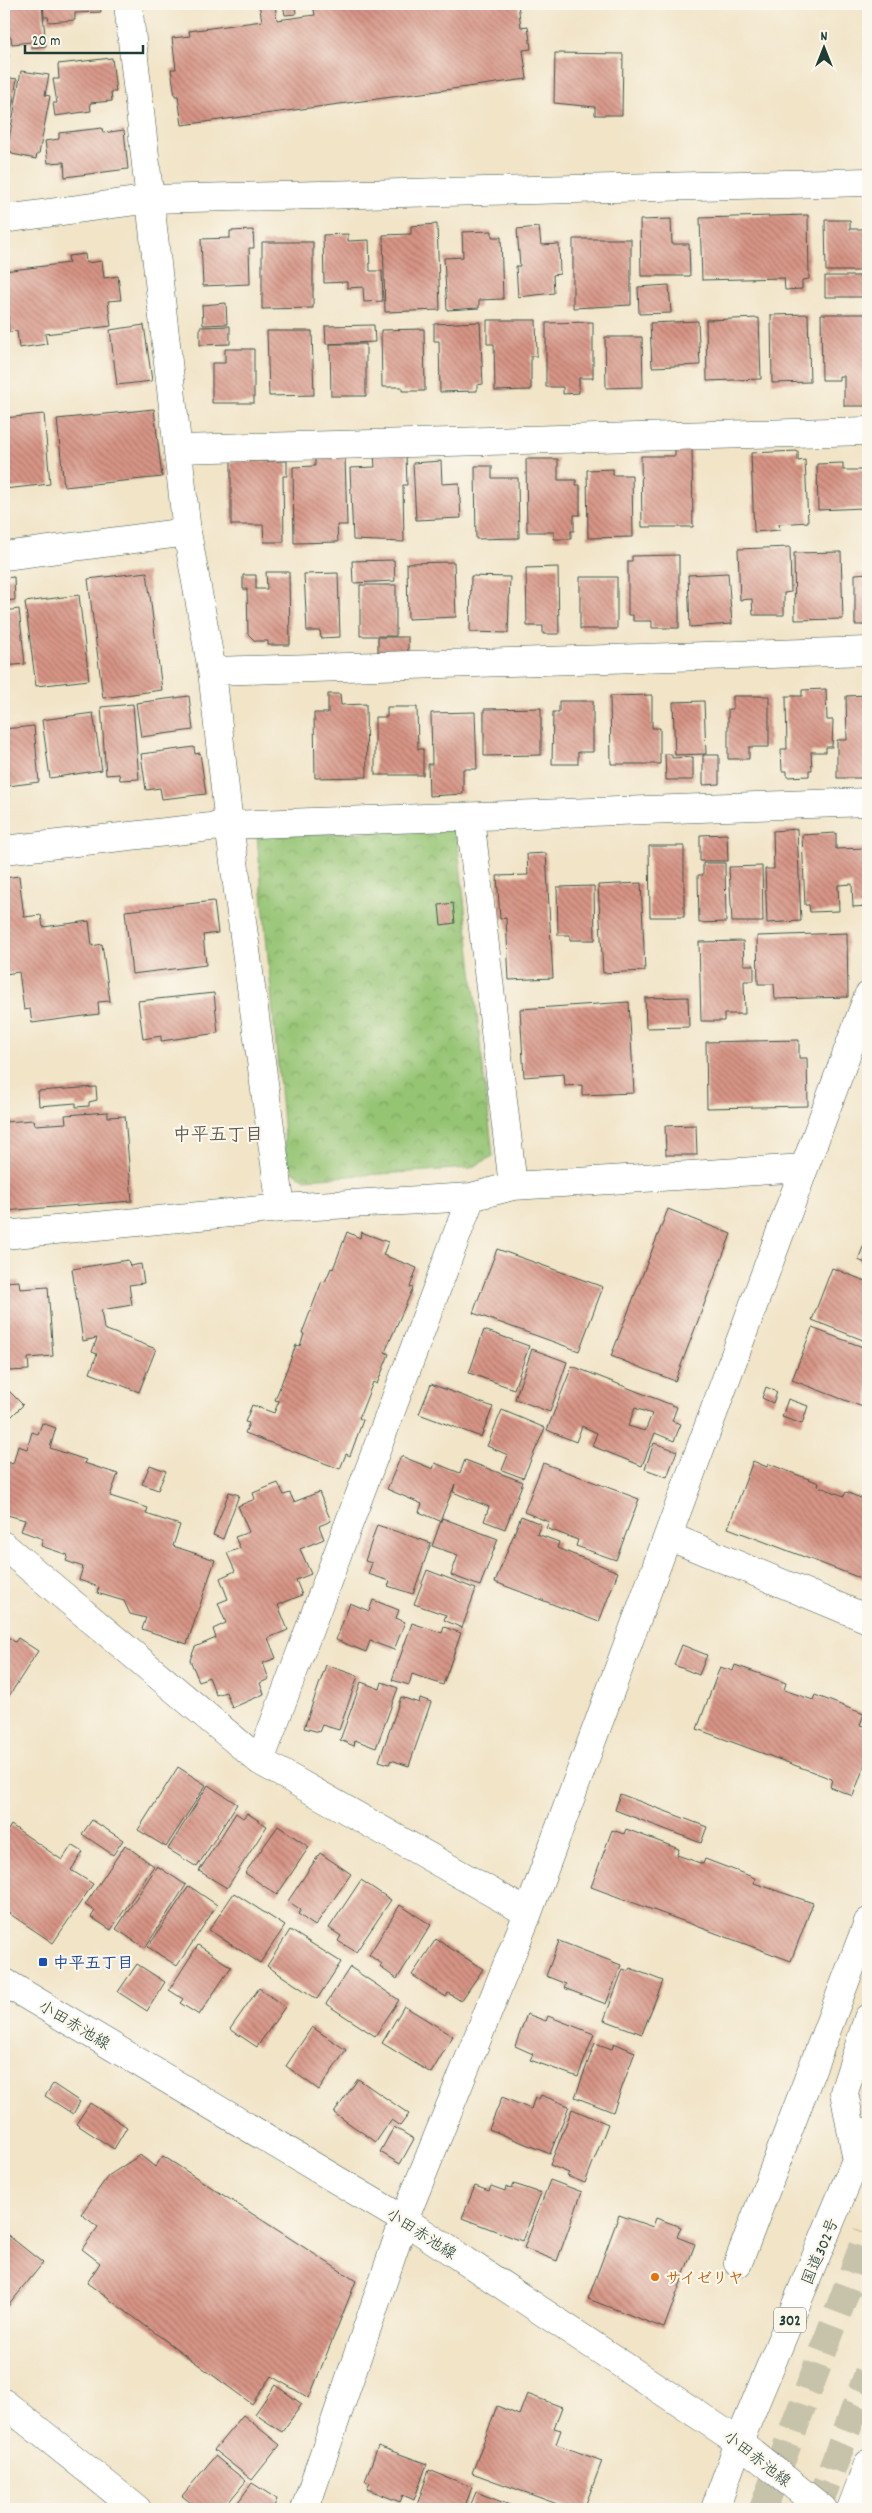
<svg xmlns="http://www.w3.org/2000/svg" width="872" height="2513" font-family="Dekko,'Klee One',sans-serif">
<defs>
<pattern id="park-crowns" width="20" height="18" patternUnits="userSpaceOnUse" patternTransform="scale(1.25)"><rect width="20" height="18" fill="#95c473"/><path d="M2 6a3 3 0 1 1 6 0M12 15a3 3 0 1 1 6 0" fill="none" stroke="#79a05f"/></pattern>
<pattern id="building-back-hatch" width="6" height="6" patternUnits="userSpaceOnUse" patternTransform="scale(1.25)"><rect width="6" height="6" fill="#d79485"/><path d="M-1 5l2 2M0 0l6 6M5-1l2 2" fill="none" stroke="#ae7a6e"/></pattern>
</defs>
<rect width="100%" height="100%" fill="#fbf7ec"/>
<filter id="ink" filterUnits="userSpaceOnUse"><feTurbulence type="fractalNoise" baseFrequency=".02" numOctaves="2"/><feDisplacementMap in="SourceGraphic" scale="10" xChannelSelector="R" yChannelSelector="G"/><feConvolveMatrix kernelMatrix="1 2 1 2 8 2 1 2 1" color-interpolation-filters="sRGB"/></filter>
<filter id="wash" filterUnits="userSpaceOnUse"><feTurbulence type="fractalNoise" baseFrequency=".0096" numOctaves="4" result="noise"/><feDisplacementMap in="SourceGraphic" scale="20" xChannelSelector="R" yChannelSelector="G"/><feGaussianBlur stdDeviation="1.12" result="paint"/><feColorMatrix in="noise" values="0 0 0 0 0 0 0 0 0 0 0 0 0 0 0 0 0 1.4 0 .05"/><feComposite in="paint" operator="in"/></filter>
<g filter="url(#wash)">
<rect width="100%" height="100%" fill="#f1e4c7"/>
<path fill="url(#park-crowns)" stroke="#5a8054" d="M456,829L493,1156L471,1168L304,1179L287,1167L257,836Z"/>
<g id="blocks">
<path fill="url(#building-back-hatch)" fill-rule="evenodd" d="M4,4H42L46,46L32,48V42L12,44L11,37H8Z
M43,4H100L101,12L75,13V20L49,22L48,17H44Z
M259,4H275L277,20L315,15L313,4H369L370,7L398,4H518L521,27L528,26L531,49L523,50L527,79L182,125L178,96H175L171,69H176L172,38L190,36L189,31L262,21Z
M283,4H295L296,14L285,15Z
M4,21L9,57L4,58Z
M555,53L623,54L622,115H595V107L554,103Z
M112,58L116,92H111L112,101L90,103L91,111L55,116L53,103H57L53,79H59L58,64Z
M21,71L49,75L45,95L50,96L39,154H37L36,159L12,154V152L7,151Z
M4,77L17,79L5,148H4Z
M102,128L103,133L124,130L128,169L65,177L64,162L48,163L45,141L59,139V133Z
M808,215L809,279L802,280V289L785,290L784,278L702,280L700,218Z
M671,219L672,244H689L690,276H641L640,220Z
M825,220H850V229H868V271H826Z
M437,224L440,310L385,312L383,235L411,234V226Z
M539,227L541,245L559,244L560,274L553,275L554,293L518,297L516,266H520L517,229Z
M253,230L254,248H249L250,284L203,286L201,239L230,238V231Z
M492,231V237H501L503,299L479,300V308L447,310L444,258L463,257L462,232Z
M348,234V241L369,240L370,271H382L383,301L364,302L363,287L347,288V282L324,283L323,235Z
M573,239H631V305L573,308Z
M262,242H313V308L262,309Z
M85,254L86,263L102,261L104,278L118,276L121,300L108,301L111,326L45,334L47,344L19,348L17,331L9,332L4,271L69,263L68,256Z
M825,276H868V297H825Z
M669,285L671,313L639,314L638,287Z
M226,303L227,324L203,325L202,305Z
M808,314L810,382L772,383L771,315Z
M821,314H868V406H844V376H839V380H822Z
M759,318L761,379L707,381L706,320Z
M487,320H536L537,356H531V390L495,391L494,344H487Z
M698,321L700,365L652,367L650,323Z
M480,322L483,384L477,385V391L440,392L439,341H434V324Z
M593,322V378H579V393L563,394V387H546V323Z
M144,325L152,381L117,385L110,330Z
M374,325L375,342L326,344L325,326Z
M230,326V344L200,345V327Z
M424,329L425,391H402V387H382L381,330Z
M267,331H312L314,395L269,396Z
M605,337H642L643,387L606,388Z
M330,344H366V396H331Z
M225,349H254V403H212V363H225Z
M154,409L162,477L64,487L57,419Z
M44,414L50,484L4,489V418Z
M675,449H692L693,527H642L641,456H675Z
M798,451V461L805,460L808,522L779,524L780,530L754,532L751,453Z
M406,454L407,485H403L404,542L353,540L350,468L375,467L374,455Z
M345,456L347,525H337L338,542L294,543L293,467L315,466V457Z
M526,459H558V480H576V485H580V515H574V531H571V539H554V532H527Z
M231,461H287V476H283L284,542H264L263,525H231Z
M441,461L442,484L459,483L461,518L416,520L413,463Z
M843,463V470H863L864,508L818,510L817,464Z
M475,466H492V478H518L519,538L476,539Z
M613,469V475H632L633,537L588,538L587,470Z
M790,547L791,592L784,593V615H753L752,599L740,600L738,549Z
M841,552L843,619L795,620L794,553Z
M679,555V628H652V621H633V615H628V561H632V556Z
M394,560L395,581L353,583L352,561Z
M454,562L456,617L408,619L407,563Z
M558,567L559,634H543V626H527L526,568Z
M147,572L162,690L103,698L88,579Z
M266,572H289L290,645H268V641H255L248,634L247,589H243V575H256V589H267Z
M338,573L340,637L321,638L320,631H307L304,574Z
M728,573L732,624L690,627L688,575Z
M868,573V625H855V574Z
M471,576L510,577L508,633L470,632Z
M14,577L15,600L4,601V578Z
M580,577H617V629H580Z
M360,585H396V636H360Z
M79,595L89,680L36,686L25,602Z
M19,609L25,664L4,666V611Z
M378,637H408V656H378Z
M826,689L827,720H833L832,747H826V752H811L812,770H809V776L787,777V771H782L781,749H787L786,696H802V690Z
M328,694H340L341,705L366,704L367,777L315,778L314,713H328Z
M652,695V728H660V764H611L610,696Z
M868,695V778H837V740H847L846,696Z
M189,696L193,730L141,737L136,703Z
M733,696H769V747H749V759H728V709H733Z
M559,701H593V752H578V764H552L553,712H559Z
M704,701L706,754L675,755L673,702Z
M133,704L139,779L120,780L119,774L106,775L101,707Z
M387,707H417L418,749H423V775H375V717H387Z
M541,708V755L484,756V709Z
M475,712L477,769H463V794L429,796L428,764H432L431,713Z
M93,713L102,770L50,778L42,720Z
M34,726L39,782L8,786L9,795H4V729Z
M194,747L195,754L200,753L206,794L162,799L160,788L146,790L141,754Z
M665,754H672V758L693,757V780H666Z
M703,755H719V784L703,785Z
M797,829L801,921L767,923L765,869H774L773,831Z
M836,833V849L868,848V906L853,907L852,884L838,885L839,911L810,912L809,905H805L802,835Z
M727,834L728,861H700V835Z
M649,846H684V917H650Z
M546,853L553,978L509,980L506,918L500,919L497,876L528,875L527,854Z
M703,863H725L726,922L699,923L698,875H703Z
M762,866L763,922H732L729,867Z
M19,876L24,917L41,915L43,927L89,921L92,946L102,944L110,1001L98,1002L99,1014L32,1023L30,1009L24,1010L19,972L5,974L4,969V878Z
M641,883L645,971L603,973L598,885Z
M594,886L595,940H570V935H558L557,887Z
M214,901L218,933L203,935L206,965L132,974L125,911Z
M453,903L455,923L441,925L439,905Z
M847,933L848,997L775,999L774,984H758L757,936Z
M743,941L744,965H754V981H744L745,1014H724V1021H701L699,942Z
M214,993L218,1033L161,1041V1036L143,1039L138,1001Z
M688,997L689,1027L646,1028L645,998Z
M629,1002L634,1093L582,1095V1085L565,1086L564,1074L524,1077L520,1009Z
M799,1040V1058H807L808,1106L707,1108L706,1042Z
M96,1087L97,1100L89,1102V1106L76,1107V1103L39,1106L38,1091Z
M108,1112V1117L125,1116L132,1201L4,1211V1122L34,1120L35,1125L66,1123L65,1115Z
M696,1125L697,1155H666L665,1126Z
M668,1209L731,1234L675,1381L611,1356Z
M347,1232L360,1238L361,1232L388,1242L383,1255L417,1268L410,1287L413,1288L385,1352L389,1354L377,1384L373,1382L359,1418L363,1420L350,1456L346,1454L340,1469L245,1433L249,1423L245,1422L252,1405L274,1413L279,1401L275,1400L296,1345L300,1346L304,1334L302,1333L322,1281L325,1282L331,1268L333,1269Z
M868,1234V1264L858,1260Z
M497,1249L603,1287L579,1351L473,1313Z
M128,1260L130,1266L141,1264L144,1283L129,1285L132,1305L101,1310L104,1329L156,1349L139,1392L90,1373L97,1354L92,1352L97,1338L83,1341L72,1269Z
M832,1268L868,1282V1342L812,1320Z
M19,1281L20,1289L48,1287L53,1356L28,1358L29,1370L9,1371L8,1358H4V1282Z
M812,1328L868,1349V1409L792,1380Z
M484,1330L529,1346L514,1389L469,1373Z
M532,1349L567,1362L550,1412L515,1399Z
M572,1366L677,1407L672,1421L681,1424L674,1441L655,1433L642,1466L592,1446L597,1433L582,1426L576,1442L547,1430ZM635,1408L652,1414L645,1431L628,1426Z
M431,1384L493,1407L481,1437L419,1414Z
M4,1386L23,1405L4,1424Z
M766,1387L777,1392L773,1403L762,1398Z
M788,1399L808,1406L802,1424L782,1417Z
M502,1410L545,1428L523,1478L502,1470L508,1455L487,1446Z
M42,1423L56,1428L50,1448L86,1460L84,1463L118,1474L110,1496L148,1508L146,1514L180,1525L173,1546L215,1560L187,1644L142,1629L146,1618L130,1614L124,1601L97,1593L99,1587L79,1580L83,1567L66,1561L68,1555L41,1546L43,1539L21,1531L25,1520L4,1514V1472L7,1462L13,1464L18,1446L27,1449L32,1432L38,1434Z
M654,1443L677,1451L667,1477L645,1469Z
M401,1456L433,1469L435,1463L460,1473L465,1460L523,1482L505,1529L484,1521L489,1507L453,1492L455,1484L440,1521L419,1512L422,1504L387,1489Z
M753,1461L767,1467L769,1464L819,1483L818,1486L844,1496L846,1492L868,1501V1581L728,1528Z
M543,1463L639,1499L616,1560L576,1546L578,1540L546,1528L549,1522L524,1512Z
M150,1465L166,1471L158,1490L142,1484Z
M278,1483L284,1495L290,1493L294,1502L319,1492L331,1521L319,1526L324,1539L300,1549L311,1574L296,1580L302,1595L278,1605L288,1630L268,1638L276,1658L263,1663L269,1679L260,1683L264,1694L232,1708L226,1692L216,1695L209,1677L199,1681L190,1660L195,1647L216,1638L213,1629L226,1623L218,1603L228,1599L220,1578L235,1571L227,1553L240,1548L235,1537L249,1532L238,1506L255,1499L253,1493Z
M229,1492L239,1495L223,1539L213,1535Z
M521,1516L541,1524L537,1534L559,1542L557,1548L618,1572L599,1622L495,1582Z
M442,1518L498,1539L480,1586L451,1575L458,1555L432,1546Z
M377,1525L431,1543L413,1594L388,1586L390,1581L368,1574L372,1563L365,1561Z
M427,1570L476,1589L462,1628L444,1620L446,1615L414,1604Z
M373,1600L399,1610L396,1618L405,1622L394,1650L370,1641L366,1652L336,1640L350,1603L369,1611Z
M412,1623L442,1633L444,1627L461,1633L443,1685L412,1674L409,1685L392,1680Z
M4,1634L15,1642L18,1638L38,1651L4,1704Z
M682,1645L707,1655L699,1675L674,1665Z
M326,1665L358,1676L339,1730L322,1725L319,1732L304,1728Z
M735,1665L786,1683L784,1690L813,1700L815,1695L864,1714L860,1725L868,1727V1756L853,1796L830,1787L832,1779L697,1729L720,1667L733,1671Z
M361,1682L380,1689L382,1682L398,1688L376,1748L355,1740L354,1746L340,1740Z
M401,1697L419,1703L420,1698L431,1702L409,1766L391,1760L389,1764L379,1761Z
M178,1767L206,1785L166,1847L138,1830Z
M208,1785L237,1804L197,1867L168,1849Z
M620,1794L707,1827L701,1843L615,1810Z
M236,1813L243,1818L247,1813L267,1826L227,1888L199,1871Z
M92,1820L123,1840L113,1855L82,1834Z
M11,1825L62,1860L72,1845L83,1852L71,1870L93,1884L53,1943L4,1910V1836Z
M278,1826L309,1847L277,1895L245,1873Z
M626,1829L679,1849L677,1855L703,1864L705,1859L755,1878L754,1883L813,1903L791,1961L591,1887L612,1830L624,1834Z
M125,1845L154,1866L111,1930L91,1917L95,1911L85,1905Z
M320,1853L351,1874L315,1926L298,1914L301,1910L288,1901Z
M157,1866L186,1885L145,1948L116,1929Z
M361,1880L391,1900L356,1952L338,1941L341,1936L329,1928Z
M189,1886L217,1905L177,1966L148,1947Z
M234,1893L285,1926L260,1963L209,1930Z
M400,1905L431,1925L397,1979L380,1967L382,1964L369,1955Z
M290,1930L341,1962L317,1999L267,1966Z
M436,1939L483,1969L461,2001L448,1993L446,1997L412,1975Z
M559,1941L621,1965L606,2004L564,1988L566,1984L546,1976Z
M198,1945L231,1967L199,2015L180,2003L183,1999L169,1990Z
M137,1964L165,1982L147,2011L118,1992Z
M350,1967L399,2000L375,2036L326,2004Z
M630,1968L663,1981L642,2034L604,2020L623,1969L628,1971Z
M259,1988L285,2007L257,2047L230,2029Z
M404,2006L453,2036L431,2073L382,2043Z
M527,2014L546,2021L548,2016L594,2034L578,2077L530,2060L533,2054L515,2046Z
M312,2027L346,2050L319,2090L286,2066Z
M595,2043L612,2049L614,2043L635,2052L613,2112L575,2097Z
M358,2079L409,2114L400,2126L391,2120L376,2142L334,2113Z
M53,2084L80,2102L73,2114L45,2096Z
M541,2095L569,2106L550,2154L489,2129L502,2097L531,2109L535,2097L539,2099Z
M90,2103L127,2127L114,2149L76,2124Z
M572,2109L608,2124L585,2183L567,2176L569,2173L550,2165Z
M394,2127L414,2139L400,2164L380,2152Z
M140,2155L155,2167L163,2156L356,2281L309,2398L271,2376L252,2404L87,2283L100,2263L82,2249L98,2227L81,2214L108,2176Z
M550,2180L582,2192L557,2261L524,2248Z
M514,2184L541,2193L522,2241L462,2218L475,2186L489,2191L491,2186L505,2191L506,2187L512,2189Z
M619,2215L653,2227L656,2218L681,2227L677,2237L695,2244L664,2328L588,2299Z
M4,2232L43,2263L4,2311Z
M275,2385L302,2404L282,2432L255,2414Z
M527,2394L562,2407L554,2428L561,2430L556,2444L602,2461L584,2509H571L472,2473L497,2406L519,2415Z
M243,2415L280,2445L252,2480L214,2450Z
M378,2446L427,2464L414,2500L403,2495L400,2502L367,2489L370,2483L365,2481Z
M215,2456L246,2481L223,2509H199L182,2496Z
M429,2470L472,2487L464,2509L416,2508Z
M252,2483L277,2499L273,2509H233Z
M476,2492L520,2509H469Z"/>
</g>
</g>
<g filter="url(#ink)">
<use href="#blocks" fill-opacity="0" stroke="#3e564a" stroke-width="1"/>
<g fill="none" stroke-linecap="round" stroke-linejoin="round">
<path stroke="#c7c3aa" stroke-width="28" stroke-dasharray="28 14" stroke-linecap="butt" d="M763,2509L868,2233
M817,2509L868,2374"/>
<g stroke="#3e564a" stroke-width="29">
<path id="minor" d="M128,4L187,532L212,671L229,825L281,1208
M4,219L151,199L868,182
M178,449L868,431
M4,556L187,532
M212,671L868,651
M470,817L513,1186
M4,850L229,825L868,802
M4,1235L281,1208L471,1197L513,1186L804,1168
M668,1536L868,1619
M4,1546L260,1761L528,1913
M260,1761L471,1197
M4,1982L404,2220L739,2442L823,2509
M857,2161L844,2092L868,2018
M738,2263L868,1922
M4,2403L137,2509
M305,2509L404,2220L528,1913L868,996"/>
</g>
<g stroke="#3e564a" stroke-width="29">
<path id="highway" d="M715,2509L739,2442L868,2131
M851,2509L868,2464"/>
</g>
<use href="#minor" stroke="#fff" stroke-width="28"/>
<use href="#highway" stroke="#fff" stroke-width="28"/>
</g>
</g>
<rect fill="#1a4fb4" stroke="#fbf7ec" stroke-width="2" x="38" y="1957" width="10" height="10" rx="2.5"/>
<circle fill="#e8710a" stroke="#fbf7ec" stroke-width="2" cx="655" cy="2277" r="5"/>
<g text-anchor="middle" stroke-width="4.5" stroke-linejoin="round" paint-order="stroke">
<rect fill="#fbf7ec" stroke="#61756b" stroke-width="1" x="774" y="2307.5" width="32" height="25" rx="4"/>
<g font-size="15" font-weight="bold" fill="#1f3d34">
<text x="790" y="2325">302</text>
</g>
<g font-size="16" font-weight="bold" fill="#164399" stroke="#fbf7ec" text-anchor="start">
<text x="53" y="1968">中平五丁目</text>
</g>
<g font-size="16" fill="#1f3d34" stroke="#fbf7ec">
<text transform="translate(75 2024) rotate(31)" y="6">小田赤池線</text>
<text transform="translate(422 2233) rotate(33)" y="6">小田赤池線</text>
<text transform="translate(819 2251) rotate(-67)" y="6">国道302号</text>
<text transform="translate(758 2458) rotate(38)" y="6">小田赤池線</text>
</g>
<g font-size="16" font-weight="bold" fill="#c56008" stroke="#fbf7ec" text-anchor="start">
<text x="665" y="2283">サイゼリヤ</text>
</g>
<g font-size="18" font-weight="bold" fill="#5f5b50" stroke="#fbf7ec">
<text x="218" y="1140">中平五丁目</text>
</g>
</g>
<rect width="872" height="2513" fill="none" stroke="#fbf7ec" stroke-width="20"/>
<g transform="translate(824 48)" stroke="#fbf7ec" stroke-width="4" paint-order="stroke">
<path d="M0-4L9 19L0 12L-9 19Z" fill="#1f3d34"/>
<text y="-8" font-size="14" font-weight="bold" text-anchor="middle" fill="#1f3d34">N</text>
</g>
<path d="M25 45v8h118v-8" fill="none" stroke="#1f3d34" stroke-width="2.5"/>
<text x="32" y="45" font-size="15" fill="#1f3d34" stroke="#fbf7ec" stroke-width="4" paint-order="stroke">20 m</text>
</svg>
